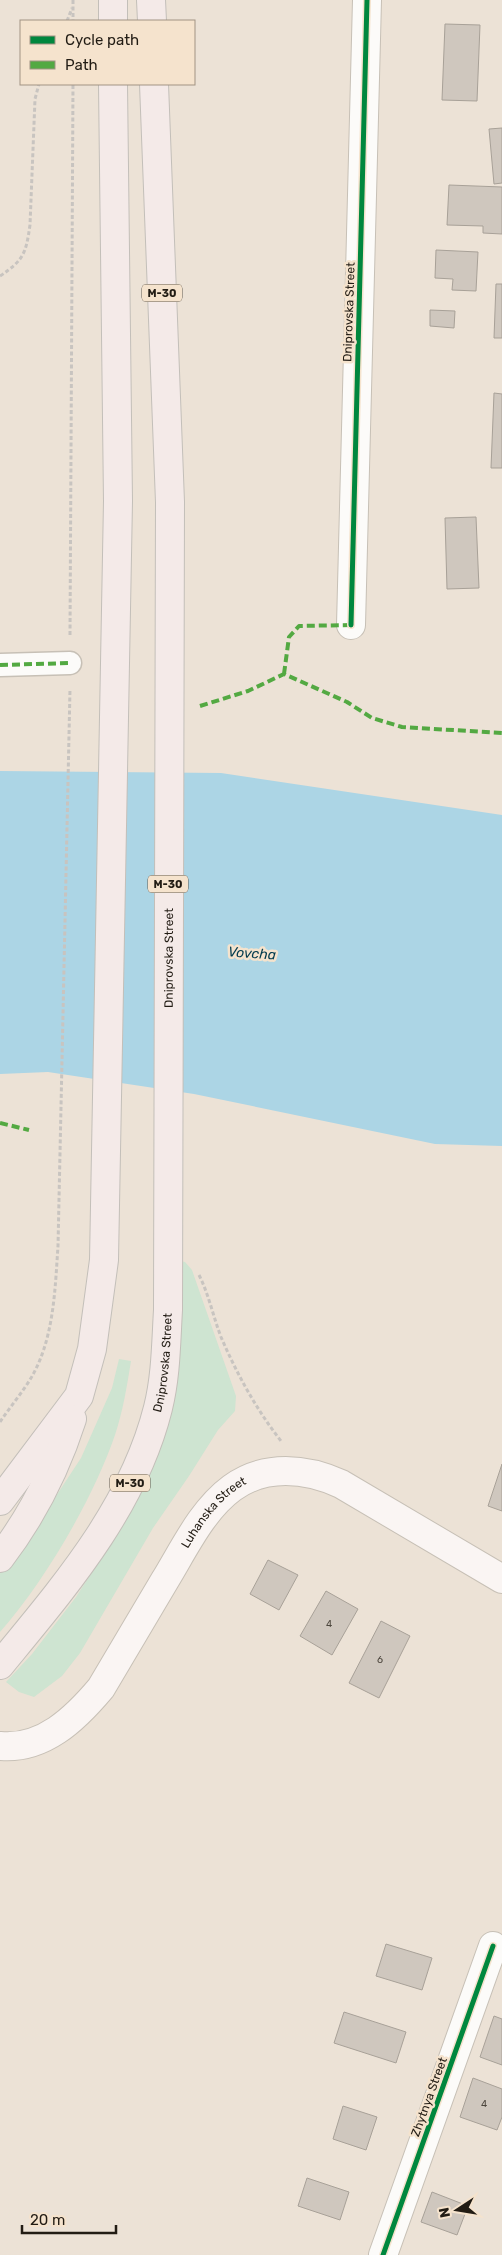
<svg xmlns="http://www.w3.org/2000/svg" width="502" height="2255" font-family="Rubik,sans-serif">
<rect width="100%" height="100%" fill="#ece2d6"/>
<path fill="#cee4d1" d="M176,1260L185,1262L192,1270L236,1396L235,1411L218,1430L189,1476L153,1528L80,1653L62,1676L34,1697L19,1692L6,1682L32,1654L76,1597L112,1541L147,1479Z
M119,1359L131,1361C127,1386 123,1411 115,1435C93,1499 45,1581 0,1632V1571L31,1534L81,1458L112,1388Z"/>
<path fill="#acd5e5" d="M0,771L221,773L502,815V1146L435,1144L194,1094L48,1072L0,1074Z"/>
<path fill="#cfc7be" stroke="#a8a198" d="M445,24L480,25L477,101L442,100Z
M502,128V183L494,184L489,129Z
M449,185L502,187V234L483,233V226L447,225Z
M436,250L478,252L476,291L452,290L453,279L435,278Z
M496,284H502V338H494Z
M430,310L455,311L454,328L430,326Z
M494,393L502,394V468H491Z
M476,517L479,588L447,589L445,518Z
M502,1464V1511L488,1506Z
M268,1560L298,1575L279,1610L250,1594Z
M326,1591L358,1609L332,1655L300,1636Z
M381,1621L410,1636L379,1698L349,1683Z
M386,1944L432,1958L422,1990L376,1976Z
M344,2012L406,2032L396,2063L334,2043Z
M494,2016L502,2019V2065L480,2057Z
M473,2078L502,2089V2117L497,2130L460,2117Z
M343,2106L377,2117L366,2150L333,2139Z
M307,2178L349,2192L340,2220L298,2206Z
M432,2192L468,2206L457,2235L421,2222Z"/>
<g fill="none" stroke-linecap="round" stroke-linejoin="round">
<g stroke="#c7c0b6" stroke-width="25">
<path id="pedestrian" d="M0,665L70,663"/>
</g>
<g stroke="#c7c0b6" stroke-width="30">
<path id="minor" d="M351,625L367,0
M383,2255L493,1946"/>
</g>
<g stroke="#c7c0b6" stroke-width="30">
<g id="secondary">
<path id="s1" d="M0,1746C43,1750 75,1719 101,1688C122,1652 144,1616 165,1580C184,1549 202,1510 232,1488C265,1464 306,1468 341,1484L502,1579"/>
</g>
</g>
<g stroke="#c3bfb9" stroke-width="30">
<g id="trunk">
<path d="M113,0V21"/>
<path d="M151,0L152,21"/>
<path d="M0,1501L79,1396L92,1349L104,1260L118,501L113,84"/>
<path d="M0,1558C32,1516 56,1469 72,1419"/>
<path id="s2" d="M0,1665C64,1587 133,1508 158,1408C166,1376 166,1343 168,1310L170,502L154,84"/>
</g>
</g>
<path stroke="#c8c4c0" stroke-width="3" stroke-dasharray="4 2.5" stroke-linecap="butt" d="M73,0V21
M67,21L72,8
M0,276C24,260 26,253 30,225L35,99L39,84
M70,635L73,84
M199,1275C209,1295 213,1316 221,1337C237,1374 256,1409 281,1441
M0,1422C10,1407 22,1393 31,1378C54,1339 55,1290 58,1246L70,689"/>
<use href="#pedestrian" stroke="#fcfbf9" stroke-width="22"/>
<use href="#minor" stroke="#fcfbf9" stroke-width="28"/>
<use href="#secondary" stroke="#faf5f3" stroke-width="28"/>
<use href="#trunk" stroke="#f4eae8" stroke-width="28"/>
<path stroke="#53a942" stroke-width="4" stroke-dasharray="8 4" stroke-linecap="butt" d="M0,665L70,663
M284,674L289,637L299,626L351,625
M200,706L248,691L284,674L347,702L372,718L402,727L502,733
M0,1123L29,1130"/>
<g stroke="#f5e3cd" stroke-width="8">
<path id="cycleway" d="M351,625L367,0
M383,2255L493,1946"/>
</g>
<use href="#cycleway" stroke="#00873e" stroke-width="5"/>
</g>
<g text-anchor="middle" stroke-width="5" stroke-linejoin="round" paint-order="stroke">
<g font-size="10" fill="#4d473e">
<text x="329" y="1627">4</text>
<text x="380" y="1663">6</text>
<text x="484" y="2107">4</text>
</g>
<g fill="#f5e3cd" stroke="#61584c" stroke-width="1">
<rect x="142" y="284.5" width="40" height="17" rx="4"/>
<rect x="148" y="875.5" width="40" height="17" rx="4"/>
<rect x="110" y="1474.5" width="40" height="17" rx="4"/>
</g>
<g font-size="11" font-weight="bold" fill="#221c14">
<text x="162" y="297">М-30</text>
<text x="168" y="888">М-30</text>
<text x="130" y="1487">М-30</text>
</g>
<g font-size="12" fill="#221c14" stroke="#f5e3cd">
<text transform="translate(349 312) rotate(-88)" y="4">Dniprovska Street</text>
<text dy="4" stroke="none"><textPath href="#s2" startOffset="755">Dniprovska Street</textPath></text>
<text dy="4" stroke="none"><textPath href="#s2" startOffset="350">Dniprovska Street</textPath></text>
<text dy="4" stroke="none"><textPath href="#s1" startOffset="331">Luhanska Street</textPath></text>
<text transform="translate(429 2097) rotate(-70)" y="4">Zhytnya Street</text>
</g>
<g font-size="14" font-style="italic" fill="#033b4e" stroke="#f5e3cd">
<text transform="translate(252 953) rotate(4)" y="5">Vovcha</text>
</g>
</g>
<rect x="20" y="20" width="175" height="65" fill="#f5e3cd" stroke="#a19383"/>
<rect x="30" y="36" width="25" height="8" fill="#00873e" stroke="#a19383"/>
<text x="65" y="45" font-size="15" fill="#221c14">Cycle path</text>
<rect x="30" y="61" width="25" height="8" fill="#53a942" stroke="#a19383"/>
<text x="65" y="70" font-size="15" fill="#221c14">Path</text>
<g transform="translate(457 2210) rotate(258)" stroke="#f5e3cd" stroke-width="4" paint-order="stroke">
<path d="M0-4L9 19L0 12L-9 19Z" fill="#221c14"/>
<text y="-8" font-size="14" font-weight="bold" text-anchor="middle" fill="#221c14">N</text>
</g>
<path d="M22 2225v8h94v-8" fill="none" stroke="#221c14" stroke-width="2.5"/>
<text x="30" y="2225" font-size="15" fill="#221c14" stroke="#f5e3cd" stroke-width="4" paint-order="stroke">20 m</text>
</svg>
